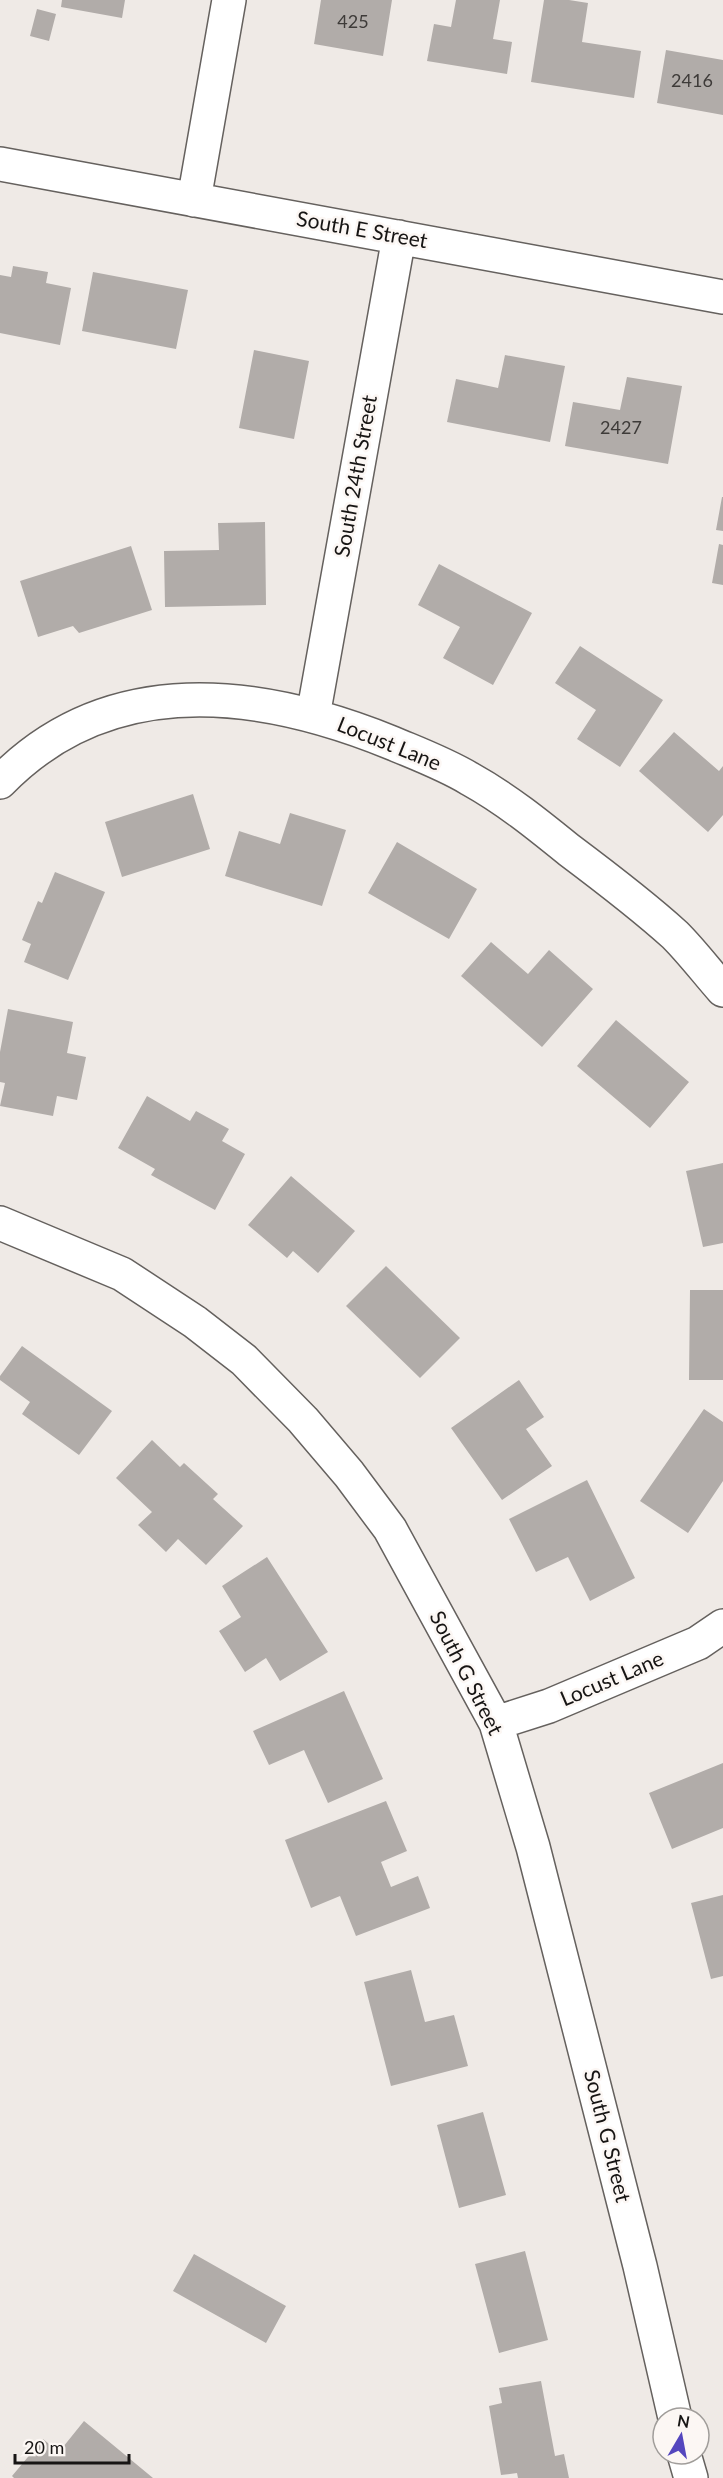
<svg xmlns="http://www.w3.org/2000/svg" width="723" height="2478" font-family="Lato,sans-serif">
<rect width="100%" height="100%" fill="#efeae6"/>
<path fill="#b1aca9" d="M62,0H125L122,18L61,7Z
M321,0H392L383,56L314,44Z
M456,0H500L493,39L512,42L507,74L427,61L434,24L451,27Z
M544,0H569L588,3L582,42L641,51L634,98L531,82Z
M37,9L56,14L49,41L30,36Z
M666,50L723,60V115L657,103Z
M13,266L48,272L46,283L71,288L60,345L0,333V275L11,277Z
M93,272L188,290L176,349L82,331Z
M254,350L309,361L294,439L239,428Z
M505,355L565,366L550,442L447,422L456,379L498,388Z
M627,377L682,386L668,464L565,446L573,402L620,410Z
M722,497H723V531L716,530Z
M265,522L266,605L165,607L164,551L219,550L218,523Z
M719,544L723,545V585L712,583Z
M131,546L152,610L79,633L73,626L38,637L20,581Z
M439,564L532,613L493,685L443,658L460,627L418,605Z
M580,646L663,700L620,767L577,739L596,710L555,683Z
M674,732L719,771L723,766V815L708,832L639,771Z
M193,794L210,849L122,877L105,822Z
M290,813L346,830L322,906L225,876L239,831L280,844Z
M397,842L477,889L449,939L368,893Z
M55,872L105,892L68,980L24,962L31,944L22,940L38,901L42,903Z
M491,942L528,974L549,950L593,989L542,1047L461,976Z
M8,1009L73,1022L67,1053L86,1057L77,1100L57,1096L53,1116L0,1106L5,1083L0,1082V1052Z
M616,1020L689,1082L650,1128L577,1066Z
M147,1096L190,1121L196,1111L229,1129L222,1141L245,1154L215,1210L151,1175L155,1169L118,1148Z
M723,1163V1243L703,1247L686,1171Z
M291,1176L355,1231L318,1273L293,1251L287,1258L248,1225Z
M386,1266L460,1338L420,1378L346,1306Z
M690,1290H723V1380H689Z
M22,1346L112,1411L79,1455L22,1414L30,1402L0,1380V1376Z
M519,1380L544,1417L526,1429L552,1466L502,1500L451,1428Z
M704,1409L723,1422V1481L688,1533L640,1501Z
M152,1440L180,1467L184,1463L218,1494L213,1499L243,1526L206,1565L178,1539L166,1552L138,1525L152,1512L116,1478Z
M587,1480L635,1578L590,1601L568,1557L536,1572L509,1519Z
M267,1557L328,1652L280,1681L266,1658L245,1672L219,1631L241,1617L222,1586Z
M344,1691L383,1779L328,1803L304,1750L269,1765L253,1731Z
M723,1763V1828L672,1849L649,1793Z
M386,1801L407,1851L381,1862L391,1887L418,1876L430,1908L356,1936L340,1896L311,1908L285,1840Z
M723,1895V1976L711,1979L691,1903Z
M411,1970L425,2022L454,2015L468,2066L391,2086L364,1982Z
M483,2112L506,2195L459,2208L437,2125Z
M525,2251L548,2340L499,2353L475,2264Z
M194,2254L286,2306L266,2343L173,2291Z
M541,2381L555,2456L564,2454L569,2478H518L517,2473L501,2475L489,2406L502,2403L499,2388Z
M84,2421L153,2478H14L12,2476L43,2439L59,2452Z"/>
<g fill="none" stroke-linecap="round" stroke-linejoin="round">
<g stroke="#65615e" stroke-width="36">
<path id="minor" d="M0,164L723,297
M194,200L229,0
M313,716L399,237
M0,782C109,670 259,689 392,743C418,754 445,764 470,779C506,799 537,824 569,850C605,877 642,905 675,935C692,952 707,972 723,990
M0,1223L122,1274L195,1322L244,1360L303,1420L349,1474L390,1529L496,1723L533,1847L640,2266L675,2418
M496,1723L549,1706L698,1643L723,1626
M684,2454L691,2478"/>
</g>
<use href="#minor" stroke="#fff" stroke-width="33"/>
</g>
<g text-anchor="middle" stroke-width="5" stroke-linejoin="round" paint-order="stroke">
<g font-size="18" fill="#3e3b39">
<text x="353" y="28">425</text>
<text x="692" y="87">2416</text>
<text x="621" y="434">2427</text>
</g>
<g font-size="21" fill="#171514" stroke="#fcf7f4">
<text transform="translate(362 230) rotate(10)" y="7">South E Street</text>
<text transform="translate(356 476) rotate(-80)" y="7">South 24th Street</text>
<text transform="translate(389 744) rotate(22)" y="7">Locust Lane</text>
<text transform="translate(466 1673) rotate(63)" y="7">South G Street</text>
<text transform="translate(612 1679) rotate(-23)" y="7">Locust Lane</text>
<text transform="translate(607 2136) rotate(76)" y="7">South G Street</text>
</g>
</g>
<g transform="translate(681 2436) rotate(10)"><circle r="28" fill="#fcf7f4" stroke="#a09d9a" stroke-width="1.5"/>
<path d="M0-4.5L10 22L0 15L-10 22Z" fill="#5446be"/>
<text y="-9" font-size="16" font-weight="bold" text-anchor="middle" fill="#171514">N</text>
</g>
<path d="M15 2454v9h114v-9" fill="none" stroke="#171514" stroke-width="3"/>
<text x="24" y="2454" font-size="18" fill="#171514" stroke="#fcf7f4" stroke-width="4.5" paint-order="stroke">20 m</text>
</svg>
